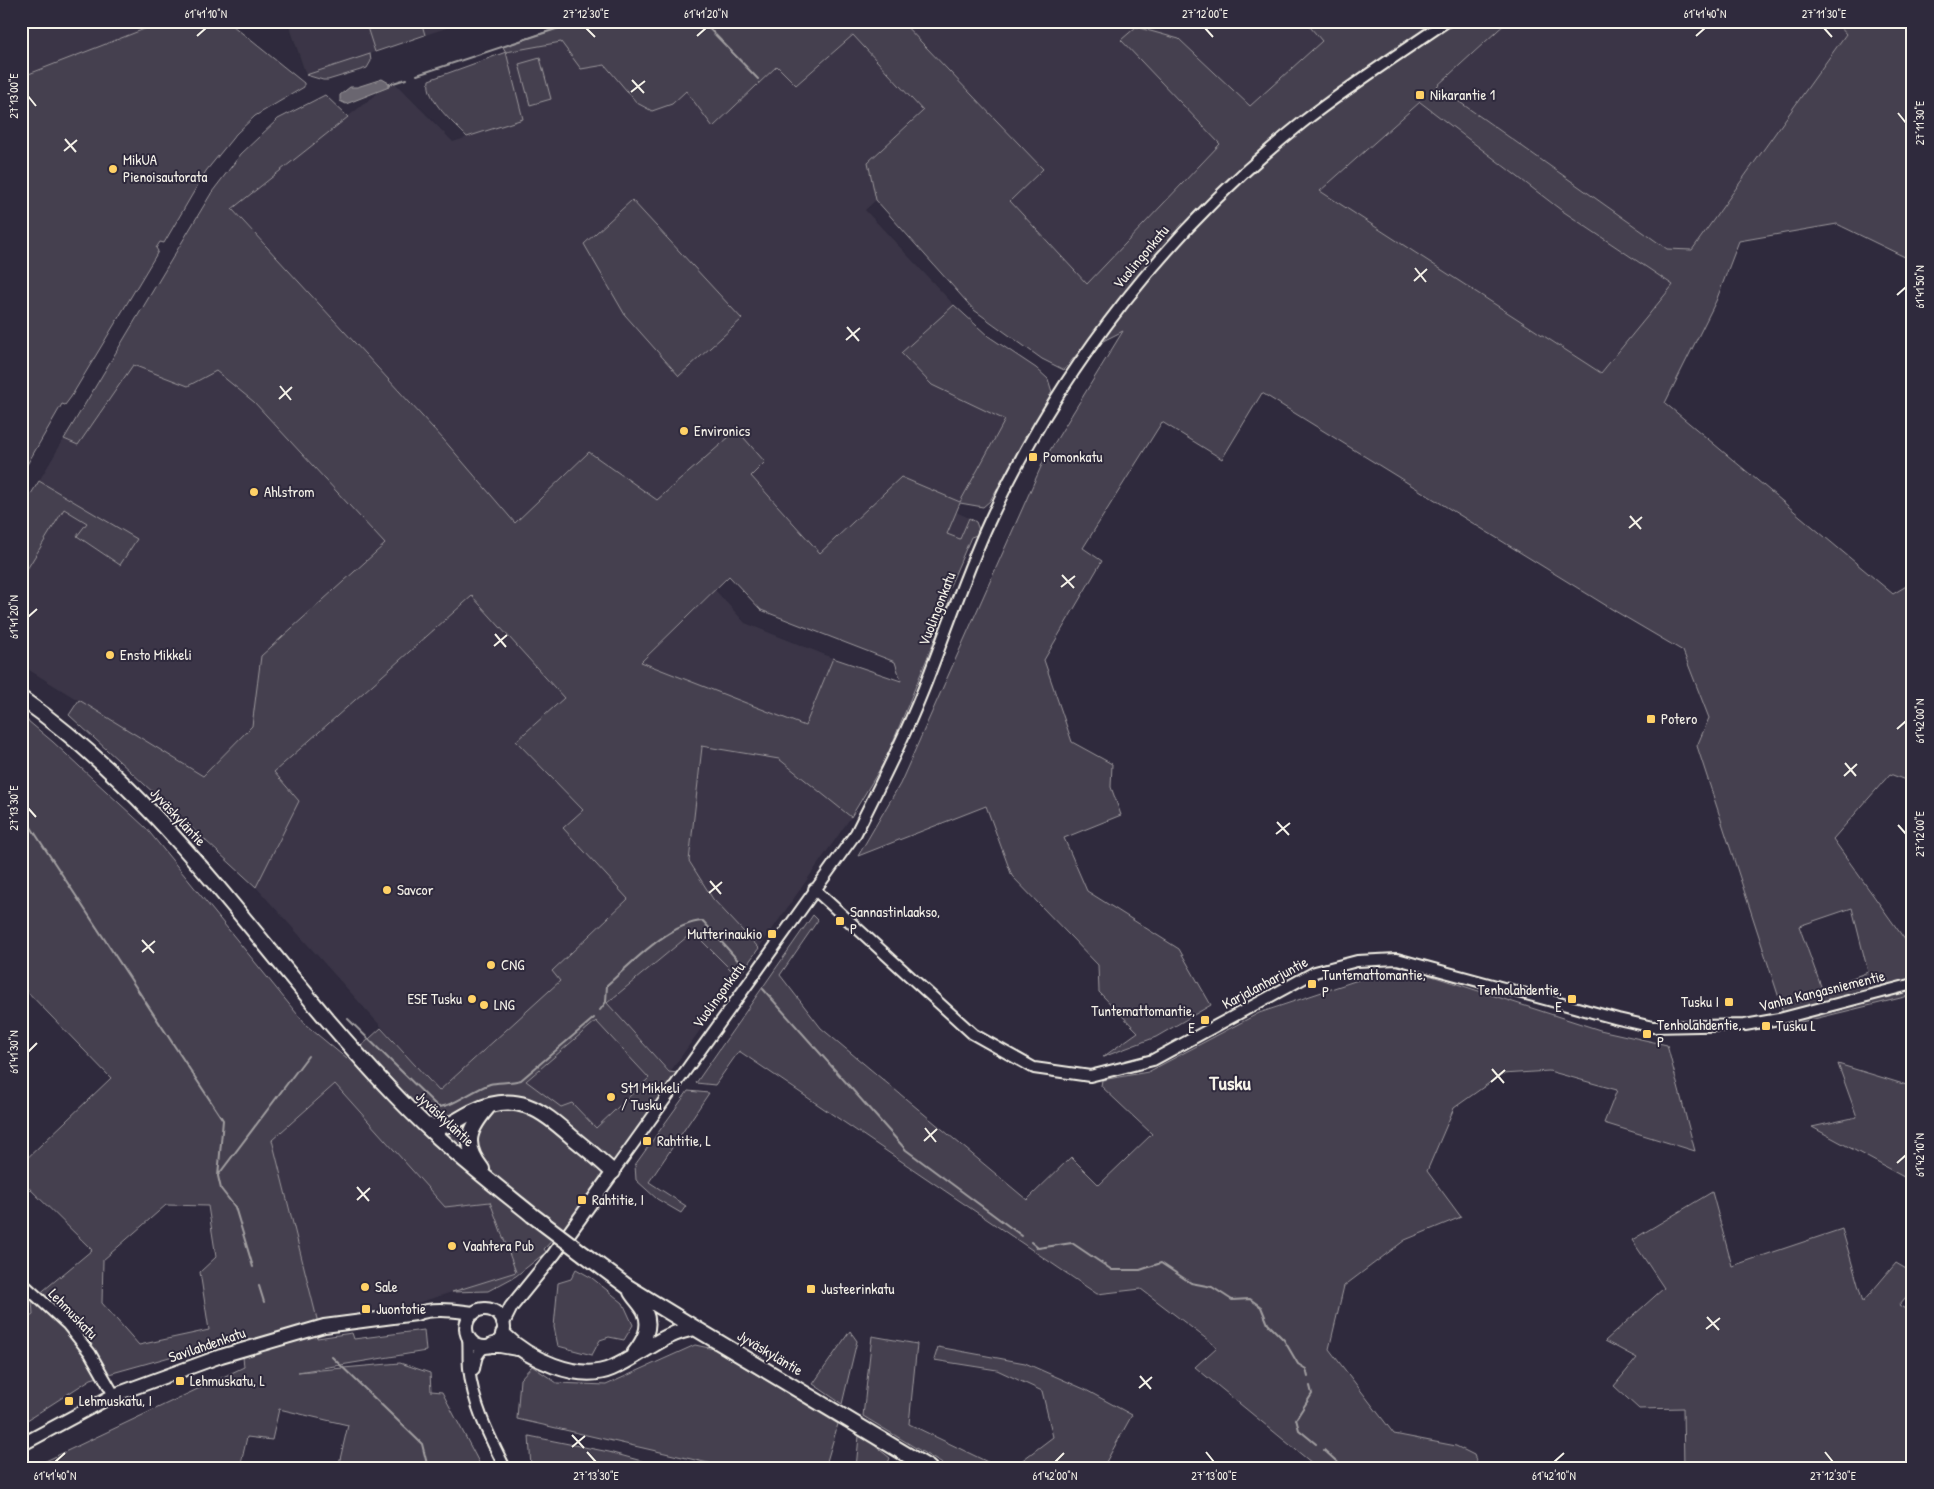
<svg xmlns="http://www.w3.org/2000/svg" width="1934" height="1489" font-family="'Patrick Hand',sans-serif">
<rect width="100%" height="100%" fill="#2f2a3d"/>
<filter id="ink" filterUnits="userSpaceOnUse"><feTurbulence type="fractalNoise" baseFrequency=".02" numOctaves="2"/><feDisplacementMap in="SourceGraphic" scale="10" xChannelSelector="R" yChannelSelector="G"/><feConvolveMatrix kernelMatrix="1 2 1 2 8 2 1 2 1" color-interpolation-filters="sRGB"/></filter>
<g filter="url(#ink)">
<path fill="#3b3647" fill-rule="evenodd" d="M21,21H165L21,77Z
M288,21H365L375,52L306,75Z
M421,21H468L425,35Z
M901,21H1305L1323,41L1250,106L1179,39L1122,40L1220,144L1087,284L1010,201L1043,169Z
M1508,21H1835L1846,33L1692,250L1667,249L1437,86Z
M853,35L923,111L868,162L876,200L865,210L954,305L901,353L932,385L1005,420L960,502L901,477L820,553L751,476L737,430L657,501L589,452L515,523L444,440L232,208L393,81L453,142L523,119L506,52L561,42L581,69L605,65L637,103L672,104L686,91L755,86L777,66L796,85ZM632,200L679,376L625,315L584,244Z
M1420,101L1561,210L1673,285L1601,373L1320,191Z
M133,365L188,386L216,371L254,402L385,544L261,656L252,726L203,777L21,665V579L64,509L88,523L77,536L119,565L77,503L39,481L64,439L78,445Z
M956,512L969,518L960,539L947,534Z
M715,590L745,623L833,658L805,727L641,662Z
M472,596L564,698L516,741L583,810L564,828L628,899L552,971L561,981L439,1091L256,887L299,801L273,772Z
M702,747L779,759L851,817L759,948L713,899L689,861Z
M693,931L738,977L670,1072L607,1003Z
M595,1020L649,1078L596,1128L572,1103L561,1108L526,1081Z
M335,1084L445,1207L490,1201L516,1272L414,1304L317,1319L272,1140Z"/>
<path fill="#454050" stroke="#9c989c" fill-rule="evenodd" d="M165,21H227L304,83V87L255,116L236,134L206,171L164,243L160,242L156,248L158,251L156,255L71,397L65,405L62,404L21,475V77Z
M365,21H421L425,35L375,52Z
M576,21H901L1043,169L1010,201L1087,284L1220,144L1121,40L1136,27L1179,39L1250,106L1322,41L1305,21H1508L1437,86L1667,249L1692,250L1846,34L1835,21H1913V261L1837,224L1739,241L1716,301L1665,403L1893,594L1913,582V783L1890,774L1833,839L1913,951V995L1785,1026L1781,1004L1697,746L1709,718L1683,651L1615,611L1262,393L1222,459L1162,422L1083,548L1102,561L1044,660L1072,742L1112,764L1111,787L1121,815L1064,838L1087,891L1179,949L1211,1005L1156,1037L1103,1057L1138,1032L1099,992L1098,965L1012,876L986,806L858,856L900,784L1044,460L1123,331L1077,354L1064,370L1042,359L974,310L876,200L868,162L923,111L853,35L796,85L777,66L713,127L686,91L672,104L652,111L637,103L605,65L581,69L561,42L506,52L523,119L467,137C455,124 425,100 429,80L506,52L503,47ZM1420,102L1561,210L1673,285L1601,373L1320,191ZM1852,908L1868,972L1822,989L1799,926Z
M370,54L371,61L367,68L328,80H323L306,75Z
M540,58L551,99L530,105L519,64Z
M325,95L348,117L232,209L444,440L515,523L589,452L657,500L737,430L765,462L751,476L820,553L901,477L960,502L1005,420L932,385L901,353L954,305L988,336L1036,368L1048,379L1052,392L990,501L983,507L960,503L947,534L960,539L969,518L976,522L979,530L977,535L971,537L948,590V607L886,759L851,817L779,759L701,746L702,747L689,861L713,899L759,948L738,977L693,932L607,1003L669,1072L678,1073L577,1214L544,1249L546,1252L516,1276L488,1291L452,1292L516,1272L490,1202L445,1207L335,1084L272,1140L317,1319V1338L352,1333L354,1339L424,1330L426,1351L298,1372L400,1363L430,1373L431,1391L442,1392L482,1468H338L348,1425L279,1409L272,1440L247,1437L240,1468H31L244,1367L241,1337L91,1379L21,1424V1322L33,1315L32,1300L92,1250L21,1180V1164L111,1078L21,985V715L53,742L146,828L306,1025L347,1059L381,1028L439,1091L560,981L552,971L628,899L563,828L583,810L516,741L564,698L472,596L274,772L299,801L256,887L69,715L79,700L203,776L252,726L261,656L385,544L254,402L216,371L188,386L133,365L78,445L64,439L212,192L241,154L278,119ZM729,576L761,610L895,662L901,681L833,658L805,726L641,662ZM596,1021L649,1078L596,1128L572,1103L561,1107L526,1081ZM166,1205L208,1206L216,1257L200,1272L209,1330L139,1345L102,1303L103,1260Z
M632,200L742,319L679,376L625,315L584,244Z
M39,481L137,539L120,565L77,536L87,523L64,509L21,579V510Z
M813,915L818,920L780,975L821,1028L1027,1200L1071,1157L1099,1185L1152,1134L1101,1086L1102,1080L1148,1072L1259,1013L1385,971L1432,976L1600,1030L1667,1045L1695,1151L1604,1123L1617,1090L1549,1071L1502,1074L1454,1108L1427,1171L1461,1217L1405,1240L1344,1286L1329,1349L1394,1434L1456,1446L1474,1455L1479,1468H1318L1195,1367L1217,1347L1141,1289L1097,1294L739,1051L715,1085L696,1083Z
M1838,1064L1913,1087V1182L1812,1127L1857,1117Z
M688,1091L709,1093L649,1182L686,1206L681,1213L657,1199L636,1180L635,1165Z
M1712,1192L1732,1266L1842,1229L1863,1302L1896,1263L1913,1273V1289L1899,1305L1913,1314V1468H1684L1683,1408L1639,1409L1614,1386L1637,1358L1605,1341L1664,1288L1632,1240Z
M576,1269L592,1278L623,1303L633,1325L624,1340L609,1337L600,1340L592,1355L558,1346L554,1327L558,1283L571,1279Z
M850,1331L857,1341L842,1404L813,1384Z
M872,1336L917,1344L909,1424L1000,1468H949L863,1416Z
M695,1345L714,1349L838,1424L825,1468H730L517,1419L520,1379L532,1366L557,1383L606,1385Z
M938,1347L1025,1363L1084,1389L1132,1415L1106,1462L1126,1468H1012L1053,1437L1042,1391L997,1370L934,1360Z
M529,1436L609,1452L667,1468H531Z
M859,1436L870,1442L890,1458L886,1468H856Z"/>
<path fill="#6a6670" stroke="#a19ea0" d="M382,79L389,83V87L346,104L340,101V95L350,87H357Z"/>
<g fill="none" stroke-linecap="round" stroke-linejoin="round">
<path stroke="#a19ea0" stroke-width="2" d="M702,21L758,79
M417,75L580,21
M390,84L406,79
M21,812L223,1120L218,1176L221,1189L235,1207L253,1267
M763,989L906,1150L1022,1236
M600,1010L606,1002L607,985C632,963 669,923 703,921L742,965
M348,1019L438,1107C454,1106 473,1090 490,1084C498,1082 511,1083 521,1080L594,1018
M219,1174L308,1056
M1031,1242L1038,1248L1072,1243L1112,1270H1140L1161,1263L1191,1283L1212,1287L1232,1300L1250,1299L1261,1307L1268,1324L1284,1340L1298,1364L1306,1369L1308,1377
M259,1286L264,1302
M332,1357L422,1444L428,1468
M1310,1386L1312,1394L1296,1419L1299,1430L1316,1444
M1324,1450L1344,1468"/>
<g stroke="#f4f1e8" stroke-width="14">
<path id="minor" d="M814,889L973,1034L1034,1068L1090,1076L1153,1060L1315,972L1357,961L1397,959L1618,1019L1653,1027L1745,1025L1779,1019L1913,984
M613,1172L856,833C880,785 904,738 924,688C946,632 965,574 990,520C1062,365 1170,228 1303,122C1349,86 1399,54 1447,21
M21,1282L67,1324L90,1353L114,1395
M468,1337C469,1347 468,1358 469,1368C473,1405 489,1436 505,1468
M474,1369C476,1359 476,1353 485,1347"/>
</g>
<g stroke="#f4f1e8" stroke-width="16">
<path id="major" d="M466 1328a19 19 0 1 1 38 0a19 19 0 1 1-38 0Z
M503,1323L511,1307L554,1254L613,1172
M21,1445L114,1395L221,1356L324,1326L416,1314C433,1307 456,1311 474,1313"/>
</g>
<g stroke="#f4f1e8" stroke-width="18">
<path id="highway" d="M21,698C146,786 228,902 325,1017C361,1059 398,1101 439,1138C469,1165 501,1190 532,1215
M426,1125C449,1130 454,1121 472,1112C516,1090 540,1109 572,1137C586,1148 600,1160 613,1172
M482,1169C462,1144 469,1129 488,1107
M585,1255L628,1287L695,1328L929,1468
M631,1292C635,1299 642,1305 645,1312C652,1328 643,1342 634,1354
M503,1334C527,1358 578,1383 612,1368C641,1356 662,1333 695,1328
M493,1345H500L517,1348"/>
</g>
<use href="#minor" stroke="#2f2a3d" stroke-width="10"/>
<use href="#major" stroke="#2f2a3d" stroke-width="12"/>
<use href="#highway" stroke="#2f2a3d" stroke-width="14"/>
<g stroke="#f4f1e8" stroke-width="18" stroke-linecap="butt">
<path id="highway-bridge" d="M532,1215L585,1255"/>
</g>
<use href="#highway-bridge" stroke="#2f2a3d" stroke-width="14"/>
</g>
</g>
<path fill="none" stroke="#f4f1e8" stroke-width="2" d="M586,28L595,37M1205,28L1213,37M1824,28L1832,37M197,36L206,28M697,36L706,28M1696,36L1705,28M632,80L644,93M631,92L645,81M28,96L36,106M1898,113L1906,123M65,139L76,152M64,151L77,140M1415,268L1426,282M1414,281L1427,269M1897,295L1906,287M847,327L859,341M846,340L860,328M280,386L291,400M279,399L292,387M1630,516L1641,529M1629,528L1642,517M1062,575L1074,588M1061,587L1075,576M28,617L37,609M495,634L506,647M494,646L507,635M1897,729L1906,721M1845,763L1856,776M1844,776L1857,764M28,808L36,817M1277,822L1289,835M1898,825L1906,834M1276,834L1290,823M710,881L721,894M709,893L722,882M142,940L154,953M142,952L155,941M28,1052L37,1043M1492,1069L1504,1083M1491,1082L1505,1070M925,1128L936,1142M924,1141L937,1129M1897,1163L1906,1155M357,1187L369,1201M357,1200L370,1188M1707,1317L1719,1330M1706,1329L1720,1318M1140,1376L1151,1389M1139,1388L1152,1377M572,1435L584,1448M572,1447L585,1436M587,1452L596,1462M1206,1452L1214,1462M1825,1452L1833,1462M55,1462L65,1453M1055,1462L1064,1453M1554,1462L1564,1453"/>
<g fill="#ffd166" stroke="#2f2a3d" stroke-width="2">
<rect x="1415" y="90" width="10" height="10" rx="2.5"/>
<circle cx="113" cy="169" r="5"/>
<circle cx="684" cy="431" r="5"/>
<rect x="1028" y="452" width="10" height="10" rx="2.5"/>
<circle cx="254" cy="492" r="5"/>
<circle cx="110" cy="655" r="5"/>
<rect x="1646" y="714" width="10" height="10" rx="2.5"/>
<circle cx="387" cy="890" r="5"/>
<rect x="835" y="916" width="10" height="10" rx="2.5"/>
<rect x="767" y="929" width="10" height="10" rx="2.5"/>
<circle cx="491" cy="965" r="5"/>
<rect x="1307" y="979" width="10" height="10" rx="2.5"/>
<circle cx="472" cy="999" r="5"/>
<rect x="1567" y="994" width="10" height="10" rx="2.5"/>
<rect x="1724" y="997" width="10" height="10" rx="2.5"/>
<circle cx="484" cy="1005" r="5"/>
<rect x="1200" y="1015" width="10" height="10" rx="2.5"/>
<rect x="1761" y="1021" width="10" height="10" rx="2.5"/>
<rect x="1642" y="1029" width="10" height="10" rx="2.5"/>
<circle cx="611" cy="1097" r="5"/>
<rect x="642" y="1136" width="10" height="10" rx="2.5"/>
<rect x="577" y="1195" width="10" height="10" rx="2.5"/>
<circle cx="452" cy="1246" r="5"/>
<circle cx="365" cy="1287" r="5"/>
<rect x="806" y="1284" width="10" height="10" rx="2.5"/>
<rect x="361" y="1304" width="10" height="10" rx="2.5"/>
<rect x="175" y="1376" width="10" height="10" rx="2.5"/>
<rect x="64" y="1396" width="10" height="10" rx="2.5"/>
</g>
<g text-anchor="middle" stroke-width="4" stroke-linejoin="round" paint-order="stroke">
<g font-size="15" fill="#f4f1e8" stroke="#2f2a3d" text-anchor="start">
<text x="1430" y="100">Nikarantie 1</text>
<text x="123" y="165">MikUA<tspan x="123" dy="17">Pienoisautorata</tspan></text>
<text x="694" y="436">Environics</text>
<text x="1043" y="462">Pomonkatu</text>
<text x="264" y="497">Ahlstrom</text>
<text x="120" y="660">Ensto Mikkeli</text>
<text x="1661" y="724">Potero</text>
<text x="397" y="895">Savcor</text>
<text x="850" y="917">Sannastinlaakso,<tspan x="850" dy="17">P</tspan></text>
<text x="762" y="939" text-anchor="end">Mutterinaukio</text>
<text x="501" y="970">CNG</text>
<text x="1322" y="980">Tuntemattomantie,<tspan x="1322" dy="17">P</tspan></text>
<text x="1562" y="995" text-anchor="end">Tenholahdentie,<tspan x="1562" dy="17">E</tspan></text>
<text x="462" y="1004" text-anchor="end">ESE Tusku</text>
<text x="1719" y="1007" text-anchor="end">Tusku I</text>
<text x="494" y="1010">LNG</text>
<text x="1195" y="1016" text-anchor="end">Tuntemattomantie,<tspan x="1195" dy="17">E</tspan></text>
<text x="1657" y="1030">Tenholahdentie,<tspan x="1657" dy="17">P</tspan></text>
<text x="1776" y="1031">Tusku L</text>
<text x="621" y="1093">St1 Mikkeli<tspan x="621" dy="17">/ Tusku</tspan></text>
<text x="657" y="1146">Rahtitie, L</text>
<text x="592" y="1205">Rahtitie, I</text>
<text x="462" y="1251">Vaahtera Pub</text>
<text x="375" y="1292">Sale</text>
<text x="821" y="1294">Justeerinkatu</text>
<text x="376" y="1314">Juontotie</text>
<text x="190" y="1386">Lehmuskatu, L</text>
<text x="79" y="1406">Lehmuskatu, I</text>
</g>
<g font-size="15" fill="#f4f1e8" stroke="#2f2a3d">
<text transform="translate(1141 257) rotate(-50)" y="5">Vuolingonkatu</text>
<text transform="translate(937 609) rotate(-69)" y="5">Vuolingonkatu</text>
<text transform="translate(178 817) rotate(47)" y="5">Jyväskyläntie</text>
<text transform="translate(1265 983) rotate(-28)" y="5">Karjalanharjuntie</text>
<text transform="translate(1822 991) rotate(-14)" y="5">Vanha Kangasniementie</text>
<text transform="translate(719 995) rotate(-54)" y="5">Vuolingonkatu</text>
<text transform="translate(445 1119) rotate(43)" y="5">Jyväskyläntie</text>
<text transform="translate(73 1314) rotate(46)" y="5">Lehmuskatu</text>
<text transform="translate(207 1345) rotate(-19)" y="5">Savilahdenkatu</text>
<text transform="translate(770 1353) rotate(31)" y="5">Jyväskyläntie</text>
</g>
<g font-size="20" font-weight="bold" fill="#f4f1e8" stroke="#2f2a3d">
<text x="1230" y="1090">Tusku</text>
</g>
</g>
<rect width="1934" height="1489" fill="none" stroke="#2f2a3d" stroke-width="55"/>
<rect x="28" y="28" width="1878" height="1434" fill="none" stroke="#f4f1e8" stroke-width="2"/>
<g font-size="12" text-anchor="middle" fill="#f4f1e8">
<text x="206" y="18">61°41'10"N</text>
<text x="586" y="18">27°12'30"E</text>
<text x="706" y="18">61°41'20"N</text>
<text x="1205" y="18">27°12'00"E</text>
<text x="1705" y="18">61°41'40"N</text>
<text x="1824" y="18">27°11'30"E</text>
<text transform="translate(14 96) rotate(-90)" y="4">27°13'00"E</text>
<text transform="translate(1920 123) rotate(-90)" y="4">27°11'30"E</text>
<text transform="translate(1920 287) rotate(-90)" y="4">61°41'50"N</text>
<text transform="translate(14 617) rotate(-90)" y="4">61°41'20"N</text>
<text transform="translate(1920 721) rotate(-90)" y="4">61°42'00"N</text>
<text transform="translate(14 808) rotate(-90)" y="4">27°13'30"E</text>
<text transform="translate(1920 834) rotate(-90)" y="4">27°12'00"E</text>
<text transform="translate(14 1052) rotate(-90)" y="4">61°41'30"N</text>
<text transform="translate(1920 1155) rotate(-90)" y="4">61°42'10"N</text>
<text x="55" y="1480">61°41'40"N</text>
<text x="596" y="1480">27°13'30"E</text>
<text x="1055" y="1480">61°42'00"N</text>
<text x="1214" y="1480">27°13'00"E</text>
<text x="1554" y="1480">61°42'10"N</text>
<text x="1833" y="1480">27°12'30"E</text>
</g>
</svg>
